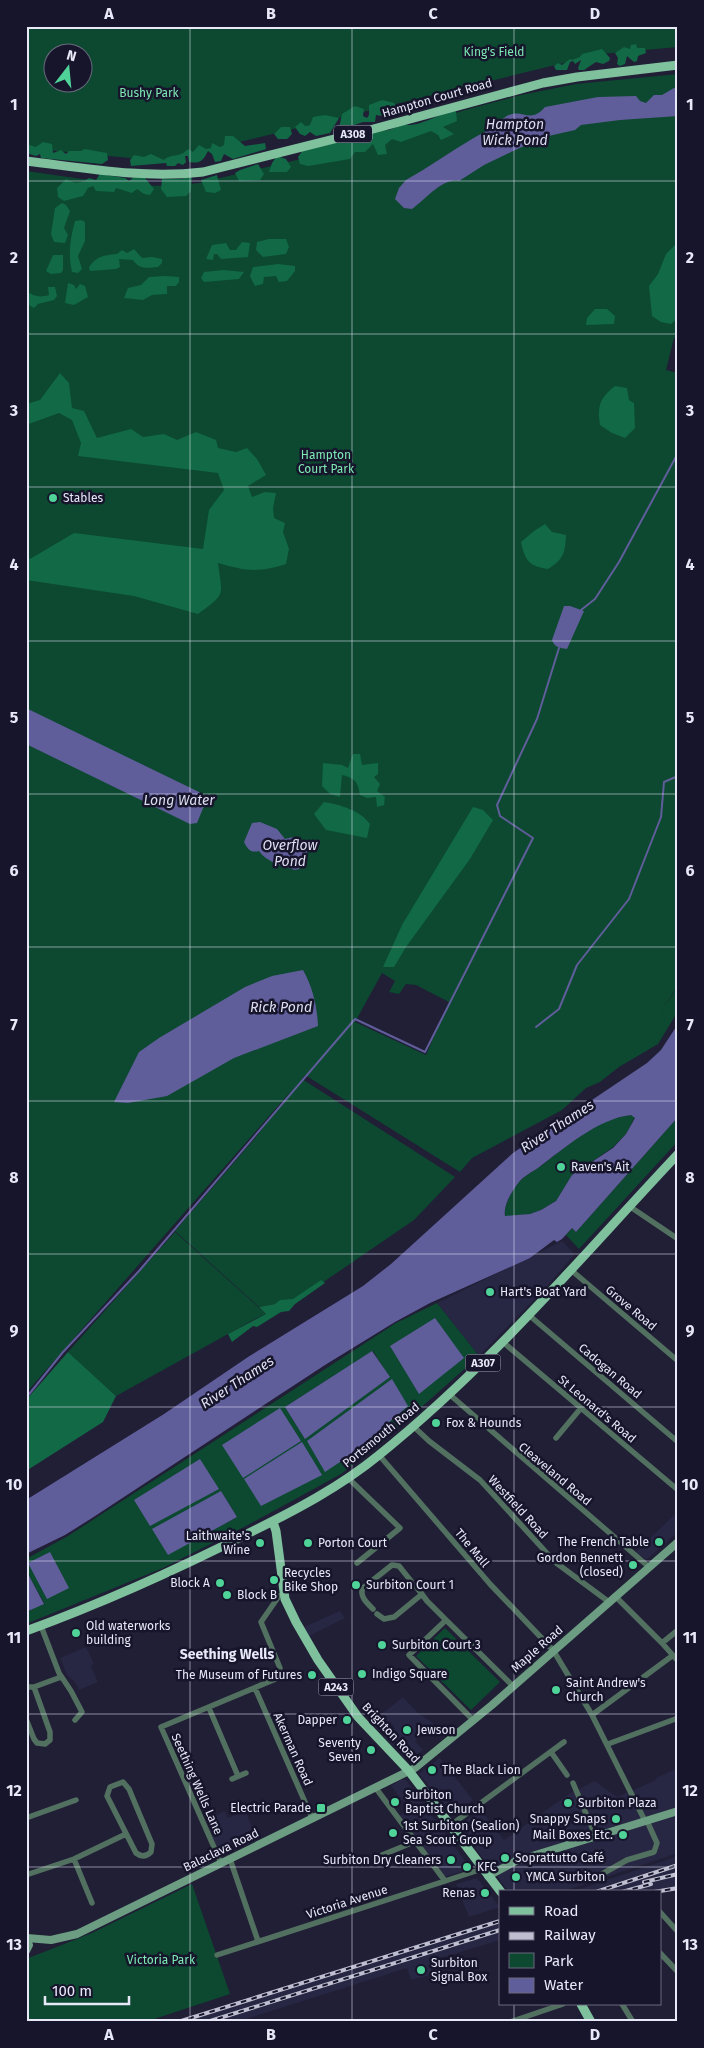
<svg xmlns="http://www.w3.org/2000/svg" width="704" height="2048" font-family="'Fira Sans',sans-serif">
<rect width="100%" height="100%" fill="#201f36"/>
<path fill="#272643" d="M562,1241L575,1254L549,1284L479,1356L437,1303Z
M678,1511V1532L646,1560L636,1552Z
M340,1611L345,1618L309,1636L304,1627Z
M86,1647L94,1664L91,1666L98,1682L79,1690L75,1682L67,1675L60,1658Z
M403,1697L417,1712L434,1724L415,1741L423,1750L409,1761L383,1736L395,1728L391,1723L379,1731L371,1722Z
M440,1758L473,1800L452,1816L419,1774Z
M678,1768V1853L561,1892H509L458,1826L481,1810L504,1840L569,1794L595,1781L617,1797L654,1781L658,1777Z
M400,1780H406L471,1869L444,1877L399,1816L409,1809L391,1786Z
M225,1811L228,1818L245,1811L258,1840L221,1856L205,1820Z
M678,1856V1890L660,1894V1892H571Z
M477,1878L500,1907L469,1917L456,1884Z
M500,1918V1940L431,1961L434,1974L411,1980L407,1968L237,2022H172Z"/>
<path fill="#0c4930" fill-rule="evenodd" d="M26,26H678V47L601,54L161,161L26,148ZM52,52H82V82H52Z
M678,74V338H674L666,370L678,373V986L658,1015L678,987V1011L658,1044L619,1067L600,1082L586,1088L562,1110L472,1158L460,1172L305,1075L302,1079L455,1177L414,1220L287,1307L275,1304L259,1307L175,1231L256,1137L292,1090L26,1393V171L124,185L170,186L199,183L348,148L465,110L521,95L576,84ZM382,973L395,981L389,992L399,994L406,984L416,985L449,1002L426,1055L355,1022Z
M631,1115L635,1117L626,1134L612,1148L572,1175L556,1201L541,1210L530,1214L505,1217C503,1205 512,1191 519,1182C525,1175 534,1171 541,1166C567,1146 598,1118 631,1115Z
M678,1117V1141L579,1249L566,1235L572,1228L576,1232Z
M175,1232L266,1314L257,1318L116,1396L68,1352Z
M437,1303L479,1356L381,1443L341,1474L248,1525L163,1568L26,1624V1612L44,1603L26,1570V1559L68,1536L396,1323ZM373,1351L389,1377L305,1438L285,1407ZM221,1491L237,1517L209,1532Z
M445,1628L500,1682L471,1710L416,1656Z
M192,1884L230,1994L145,2022H26V1959L92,1933Z"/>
<path fill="#116945" d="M636,44L637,48H645L646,53L638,56L637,61L634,62L627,56L625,64L620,66L617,64L618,58L615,53L624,47L630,49L631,45Z
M602,49L610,58L609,61L603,64L596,62L584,70H579L578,68L581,60L575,64L573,61L570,62L567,70H556L554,66L558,63L562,65L570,59L572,60L580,57L582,54Z
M382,100L394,103L398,108L382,116L376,115L375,122H363L343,129L339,128L342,114L355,106L364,109L363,116L367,118L369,115V105Z
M456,111L457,121L443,127L454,134L441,140L438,135L431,131L401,142L392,139L385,145L387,154L378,155L373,144L365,152H355L350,159L308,166L300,164L298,157L303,150L375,131L389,130L404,124C418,129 440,112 456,111Z
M325,115L339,118L330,133L316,136L310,132L305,136L300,134L295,127L301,122L305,126L310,125L313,117Z
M281,127H290L292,134L287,139H278L274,134Z
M225,136H233L245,146L265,143L266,149L233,159L224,154L221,161L215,162L212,154L208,151C203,161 200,164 189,162L188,156H185L186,162L183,165L178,163L175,166H167L166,163L131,166L130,160L134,155L144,157L151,154L164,160C171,153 178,159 188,149L193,152L199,145L206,149L211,148L212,143L220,147L224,145Z
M43,142L52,144L53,153L61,150L66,154L69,151H81L85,149L107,153L108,160L102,164L41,158L40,154L36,156L26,153V144L36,147Z
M277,156L286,159L291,167L287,172H269L272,163Z
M258,164L264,174L260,180L239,181L235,173L240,170Z
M100,174L125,178L129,181L134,177L145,178L154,189L150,195L144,194L137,189L132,193L116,188L114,192L96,191L93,186L88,188L83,196L64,201L58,197L57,188L66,179C75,184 80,184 89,178L96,180Z
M217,175L221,190L215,193L206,192L201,180Z
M192,176L191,191L186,196L167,197L161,189L162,179H182Z
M62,203L66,205L70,211L64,228L68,235L65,243L54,242L51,234L55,208Z
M81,220L85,222V241L78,256L82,269L78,273L72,272C68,254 70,239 75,221Z
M269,239H286L289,247L286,254L263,257L256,250L257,242Z
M242,242L250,243L248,257L221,259L217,254H214L213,260L206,259L212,245L226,243L230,250H236Z
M678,242V318L671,324L661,322L652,316L649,286L658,274L666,254Z
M134,249L142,258L152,257L162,259V263L158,267C147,268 140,270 133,260L119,259L120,267L116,269L90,271L89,267C97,256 104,255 117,254L122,250L127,253Z
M53,255H63V270L61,273L51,274L46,271Z
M278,264L295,266V271L287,281L279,282L276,276L264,277L263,284L255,286L250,276L253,267Z
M223,270L244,272L239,279L204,282L201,278L204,272Z
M165,276L179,277V282L176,286H167V294L152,295L143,300L124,298L128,288L141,285L149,277Z
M68,283L74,285L76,289L80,284L85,286L88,297L74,305L65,303Z
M48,287H55L57,296L54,300L38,304L34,308L27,304L26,291C34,296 39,298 49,295Z
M595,309H607L615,316L614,324L586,325L587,318Z
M60,373L69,383L72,408L84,411L97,438L131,429L143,437L164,434L177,440L196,432L216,440L218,448L236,452L247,448L257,459L266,475L248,486L252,497L265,492L276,493L273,508L274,518L285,523L283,532L289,549L286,564C257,573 246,571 218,563C222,596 227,593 198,614L134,596L26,580V558L30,559L74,533L203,549L209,510L224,490L218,473L78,456L81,443L72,420L59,413L26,425V404L40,400Z
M615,386L627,388L629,400L634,403L635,428L625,438L612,433L600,425C597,405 600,398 615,386Z
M545,524L552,532L566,535C565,553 564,559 548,569C529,566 525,561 521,542L534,531Z
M353,754H360L362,765L378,763V774L374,777L380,784L377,791L385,797L384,805L377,807L376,797L367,798L360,795C358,782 355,778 342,775L340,797L330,794L322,786L323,763L342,765L348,768Z
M324,802C339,804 361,811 370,824L367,838L326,830L314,814Z
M473,807L483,810L493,820L470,859L406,947L394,967H383L402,925Z
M321,1280L325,1283L295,1304L289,1311L281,1312L257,1327L253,1326L232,1342L228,1334L266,1314L259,1307L275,1304L280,1300L293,1299Z
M68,1352L116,1396L103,1422L26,1471V1400Z"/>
<path fill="#605d9b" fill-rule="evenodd" d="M674,88L678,89V116L620,120L581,125L575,130L544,137L511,152L484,165L459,181C443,177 425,200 412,209L404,208L395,199L399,188L406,180C429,167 450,152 472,139C480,134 488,131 496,126C499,124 501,121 504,118C521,105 529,126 545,107L598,97L636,96L640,101L646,103L654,95H662Z
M564,606H570L584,611L567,649C560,648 554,647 552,640Z
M26,708L199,792L205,796L206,801L197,823L190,824L26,744Z
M260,822L277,829L285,839L293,837L307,844V853L299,869L295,870C283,866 266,862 259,851C251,853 248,850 244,842L252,823Z
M303,970C313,988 317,1006 318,1026L234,1058L167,1096L128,1103L114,1102L139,1052L159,1038L245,987L272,976Z
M678,1024V1117L576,1232L572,1228L562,1239L557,1242L554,1240L530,1258L430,1303L395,1322L325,1365L92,1518L65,1535L26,1554V1500L164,1414L248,1357L363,1286L391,1264L513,1153L647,1063L661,1050ZM631,1115L635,1118L626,1134L613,1148L572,1175L556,1201L541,1210L530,1214L505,1216C503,1205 512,1191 519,1182C524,1176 532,1172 538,1168C563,1149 599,1118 631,1115Z
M435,1318L464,1358L419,1394L390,1346Z
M372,1351L390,1377L305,1439L285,1407Z
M392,1379L408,1406L352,1454L325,1472L307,1441Z
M280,1408L301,1441L243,1478L222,1445Z
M302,1442L322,1475L261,1506L244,1479Z
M200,1459L219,1489L150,1526L134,1500Z
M221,1491L237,1517L168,1555L152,1529Z
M50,1552L69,1588L47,1599L28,1563Z
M26,1570L44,1604L26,1612Z"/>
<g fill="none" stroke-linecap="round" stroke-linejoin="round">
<path stroke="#605d9b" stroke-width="2" d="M581,610L595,599L619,562L678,453
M536,1027L559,1009L577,965L629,899L661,817L664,782L678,776
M26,1398L63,1352L139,1271L355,1019L425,1052L533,838L500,816L497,805L537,719L559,648"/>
<path stroke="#52705f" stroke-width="5.5" d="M629,1206L678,1239
M571,1270L678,1361
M530,1316L678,1442
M504,1343L678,1490
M449,1394L649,1567
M413,1426L429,1441L480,1480L555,1562L609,1602
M556,1438L581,1408
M379,1455L490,1584L553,1650L592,1715L645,1821
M348,1478L400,1528L357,1563
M415,1585L427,1601L446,1620
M615,1596L662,1643L678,1661
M373,1609C367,1603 359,1596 363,1588L392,1565L399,1566L411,1581
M377,1614L384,1619L394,1617L422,1594
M41,1626L59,1673L71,1691L82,1712L75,1720
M662,1643L678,1630
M26,1687H34L61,1677
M255,1688L312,1818
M209,1708L238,1776
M592,1715L672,1656
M26,1719L34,1739L37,1743L45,1744L50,1740V1732L34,1687
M473,1720L409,1655L446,1620L513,1686
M608,1744L678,1718
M551,1752L567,1775
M232,1779L246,1773
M123,1782L129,1789L152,1844L151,1852C146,1857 141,1857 136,1853L107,1796L110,1787Z
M573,1783L596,1837
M375,1787L445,1881
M26,1818L76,1800
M451,1825L564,1742
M382,1855L414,1842
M74,1859L92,1903
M230,1859L258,1941
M221,1863L161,1727L278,1678L280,1668L261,1622L279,1596L285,1594
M602,1874L627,1860L654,1852L657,1843L647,1821
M26,1875L74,1859L126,1834
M26,1901V1913
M660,1912L678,1932
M660,1953L678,1972
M217,1955L482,1869
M622,2004L633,2022
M510,2022L563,2004"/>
<path stroke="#6c9d82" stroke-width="8" d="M488,1876L516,1861L678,1811
M26,1938L29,1945L26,1951
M27,1938L51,1940L77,1934L415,1768L492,1705L678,1542"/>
<path stroke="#7fc09d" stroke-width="9" d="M26,161C85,168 143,179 203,172L366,131L543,83L577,77L678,65
M273,1522L276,1531L285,1599L296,1622L318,1660L358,1717L409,1771L501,1892
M26,1631C103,1603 176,1570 249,1533C294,1511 340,1487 379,1455C490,1366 581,1257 678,1154
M581,2004L591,2022"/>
<g stroke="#bebed0" stroke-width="4">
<path id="rail" d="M644,1882L678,1874
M596,1892L678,1865
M622,1892L651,1884
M654,1892L678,1888
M178,2022L500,1921
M207,2022L500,1930"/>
</g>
<use href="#rail" stroke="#16152b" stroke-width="2" stroke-dasharray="5.5" stroke-linecap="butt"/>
</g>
<path fill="none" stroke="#e7e8f8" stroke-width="1" stroke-opacity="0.55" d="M190,26V2022M352,26V2022M514,26V1892M26,181H678M26,334H678M26,487H678M26,641H678M26,794H678M26,947H678M26,1101H678M26,1254H678M26,1407H678M26,1561H678M26,1714H678M26,1867H678M514,2004V2022"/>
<g fill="#50d398" stroke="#16152b" stroke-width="2">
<circle cx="53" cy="498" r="5"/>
<circle cx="561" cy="1167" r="5"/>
<circle cx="490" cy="1292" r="5"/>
<circle cx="436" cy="1423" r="5"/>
<circle cx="659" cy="1542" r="5"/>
<circle cx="260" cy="1543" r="5"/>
<circle cx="308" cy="1543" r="5"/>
<circle cx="633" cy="1565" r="5"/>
<circle cx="274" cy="1580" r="5"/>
<circle cx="220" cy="1583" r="5"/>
<circle cx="356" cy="1585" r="5"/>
<circle cx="227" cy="1595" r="5"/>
<circle cx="76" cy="1633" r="5"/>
<circle cx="382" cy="1645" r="5"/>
<circle cx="362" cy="1674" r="5"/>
<circle cx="312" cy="1675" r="5"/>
<circle cx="556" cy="1690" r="5"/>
<circle cx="347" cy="1720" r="5"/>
<circle cx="407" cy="1730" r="5"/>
<circle cx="371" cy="1750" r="5"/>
<circle cx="432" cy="1770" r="5"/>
<circle cx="395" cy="1802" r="5"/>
<circle cx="568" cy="1803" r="5"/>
<rect x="316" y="1803" width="10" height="10" rx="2.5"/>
<circle cx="616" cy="1819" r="5"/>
<circle cx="393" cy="1833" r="5"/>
<circle cx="623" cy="1835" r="5"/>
<circle cx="505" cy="1858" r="5"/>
<circle cx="451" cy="1860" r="5"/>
<circle cx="467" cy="1867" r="5"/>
<circle cx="516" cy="1877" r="5"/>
<circle cx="485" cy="1893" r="5"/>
<circle cx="421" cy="1970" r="5"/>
</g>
<g text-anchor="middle" stroke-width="5" stroke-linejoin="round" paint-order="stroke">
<g fill="#16152b" stroke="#a8a9ba" stroke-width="1">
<rect x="334" y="125.5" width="38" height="17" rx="4"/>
<rect x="465.5" y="1354.5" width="35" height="17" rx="4"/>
<rect x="318.5" y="1678.5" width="35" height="17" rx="4"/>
</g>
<g font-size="11" font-weight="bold" fill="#e7e8f8">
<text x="353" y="138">A308</text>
<text x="483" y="1367">A307</text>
<text x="336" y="1691">A243</text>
</g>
<g font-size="12" fill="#7deab4" stroke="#16152b">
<text x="494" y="56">King's Field</text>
<text x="149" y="97">Bushy Park</text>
<text x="326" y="459">Hampton<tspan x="326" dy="14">Court Park</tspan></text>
<text x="161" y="1964">Victoria Park</text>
</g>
<g font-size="12" fill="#e7e8f8" stroke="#16152b">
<text transform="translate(437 98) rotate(-16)" y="4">Hampton Court Road</text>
<text transform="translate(631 1308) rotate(40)" y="4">Grove Road</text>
<text transform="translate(610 1371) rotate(40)" y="4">Cadogan Road</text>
<text transform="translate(597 1409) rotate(40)" y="4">St Leonard's Road</text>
<text transform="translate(381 1435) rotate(-39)" y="4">Portsmouth Road</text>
<text transform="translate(555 1474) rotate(40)" y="4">Cleaveland Road</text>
<text transform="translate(518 1507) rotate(47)" y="4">Westfield Road</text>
<text transform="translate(472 1548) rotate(50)" y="4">The Mall</text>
<text transform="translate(537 1649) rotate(-41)" y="4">Maple Road</text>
<text transform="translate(391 1733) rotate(47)" y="4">Brighton Road</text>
<text transform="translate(293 1749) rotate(66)" y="4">Akerman Road</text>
<text transform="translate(197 1784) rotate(66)" y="4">Seething Wells Lane</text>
<text transform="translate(221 1850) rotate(-26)" y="4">Balaclava Road</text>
<text transform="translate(347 1902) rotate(-18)" y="4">Victoria Avenue</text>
</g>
<g font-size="12" fill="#e7e8f8" stroke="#16152b" text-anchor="start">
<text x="63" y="502">Stables</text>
<text x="571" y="1171">Raven's Ait</text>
<text x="500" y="1296">Hart's Boat Yard</text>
<text x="446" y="1427">Fox &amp; Hounds</text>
<text x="250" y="1540" text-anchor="end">Laithwaite's<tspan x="250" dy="14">Wine</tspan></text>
<text x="649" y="1546" text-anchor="end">The French Table</text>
<text x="318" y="1547">Porton Court</text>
<text x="623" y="1562" text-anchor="end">Gordon Bennett<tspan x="623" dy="14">(closed)</tspan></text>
<text x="284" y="1577">Recycles<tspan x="284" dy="14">Bike Shop</tspan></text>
<text x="210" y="1587" text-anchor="end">Block A</text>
<text x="366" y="1589">Surbiton Court 1</text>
<text x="237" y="1599">Block B</text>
<text x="86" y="1630">Old waterworks<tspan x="86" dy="14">building</tspan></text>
<text x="392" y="1649">Surbiton Court 3</text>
<text x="372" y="1678">Indigo Square</text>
<text x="302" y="1679" text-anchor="end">The Museum of Futures</text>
<text x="566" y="1687">Saint Andrew's<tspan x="566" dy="14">Church</tspan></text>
<text x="337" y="1724" text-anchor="end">Dapper</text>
<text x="417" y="1734">Jewson</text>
<text x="361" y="1747" text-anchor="end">Seventy<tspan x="361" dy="14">Seven</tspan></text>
<text x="442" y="1774">The Black Lion</text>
<text x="405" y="1799">Surbiton<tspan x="405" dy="14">Baptist Church</tspan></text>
<text x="578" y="1807">Surbiton Plaza</text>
<text x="311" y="1812" text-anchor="end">Electric Parade</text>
<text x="606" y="1823" text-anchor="end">Snappy Snaps</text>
<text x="403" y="1830">1st Surbiton (Sealion)<tspan x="403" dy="14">Sea Scout Group</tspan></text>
<text x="613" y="1839" text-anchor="end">Mail Boxes Etc.</text>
<text x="515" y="1862">Soprattutto Café</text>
<text x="441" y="1864" text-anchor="end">Surbiton Dry Cleaners</text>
<text x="477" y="1871">KFC</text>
<text x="526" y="1881">YMCA Surbiton</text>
<text x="475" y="1897" text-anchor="end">Renas</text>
<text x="431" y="1967">Surbiton<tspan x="431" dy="14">Signal Box</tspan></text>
</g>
<g font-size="14" font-style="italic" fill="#dddef0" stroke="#16152b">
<text x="515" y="129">Hampton<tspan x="515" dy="16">Wick Pond</tspan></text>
<text x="179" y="805">Long Water</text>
<text x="290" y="850">Overflow<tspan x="290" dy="16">Pond</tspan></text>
<text x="281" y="1012">Rick Pond</text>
<text transform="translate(557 1126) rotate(-33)" y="5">River Thames</text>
<text transform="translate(237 1382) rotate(-33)" y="5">River Thames</text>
</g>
<g font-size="14" font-weight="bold" fill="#e7e8f8" stroke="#16152b">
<text x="227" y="1659">Seething Wells</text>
</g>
</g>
<rect width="704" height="2048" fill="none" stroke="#16152b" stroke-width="55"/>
<rect x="499" y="1890" width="162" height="115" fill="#16152b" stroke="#6a697d"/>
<rect x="509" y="1907" width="25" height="8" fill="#7fc09d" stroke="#6a697d"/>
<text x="544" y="1916" font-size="15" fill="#e7e8f8">Road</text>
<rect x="509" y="1932" width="25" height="8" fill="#bebed0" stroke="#6a697d"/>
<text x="544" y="1940" font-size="15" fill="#e7e8f8">Railway</text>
<rect x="509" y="1953" width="25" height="15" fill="#0c4930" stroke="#6a697d"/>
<text x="544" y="1966" font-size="15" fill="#e7e8f8">Park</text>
<rect x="509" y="1978" width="25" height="15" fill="#605d9b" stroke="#6a697d"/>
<text x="544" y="1990" font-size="15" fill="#e7e8f8">Water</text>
<g transform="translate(68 68) rotate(16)"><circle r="24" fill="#16152b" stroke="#6a697d"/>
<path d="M0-4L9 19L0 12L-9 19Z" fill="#50d398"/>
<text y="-8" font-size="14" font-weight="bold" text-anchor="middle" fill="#e7e8f8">N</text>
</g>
<path d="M45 1996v8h84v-8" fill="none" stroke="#e7e8f8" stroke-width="2.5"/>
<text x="52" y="1996" font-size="15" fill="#e7e8f8" stroke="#16152b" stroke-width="4" paint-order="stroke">100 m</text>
<rect x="28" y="28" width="648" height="1992" fill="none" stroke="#e7e8f8" stroke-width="2"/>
<g font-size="16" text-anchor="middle" font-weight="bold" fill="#e7e8f8">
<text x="109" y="19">A</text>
<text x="271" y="19">B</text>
<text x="433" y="19">C</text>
<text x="595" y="19">D</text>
<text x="14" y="110">1</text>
<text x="690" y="110">1</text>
<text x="14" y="263">2</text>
<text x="690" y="263">2</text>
<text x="14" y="416">3</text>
<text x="690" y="416">3</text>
<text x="14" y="570">4</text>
<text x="690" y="570">4</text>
<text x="14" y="723">5</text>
<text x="690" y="723">5</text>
<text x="14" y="876">6</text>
<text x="690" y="876">6</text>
<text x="14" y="1030">7</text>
<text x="690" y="1030">7</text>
<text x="14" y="1183">8</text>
<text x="690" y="1183">8</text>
<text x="14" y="1336">9</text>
<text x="690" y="1336">9</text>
<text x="14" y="1490">10</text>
<text x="690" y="1490">10</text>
<text x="14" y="1643">11</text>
<text x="690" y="1643">11</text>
<text x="14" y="1796">12</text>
<text x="690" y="1796">12</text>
<text x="14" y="1950">13</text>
<text x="690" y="1950">13</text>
<text x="109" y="2040">A</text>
<text x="271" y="2040">B</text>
<text x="433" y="2040">C</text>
<text x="595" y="2040">D</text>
</g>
</svg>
